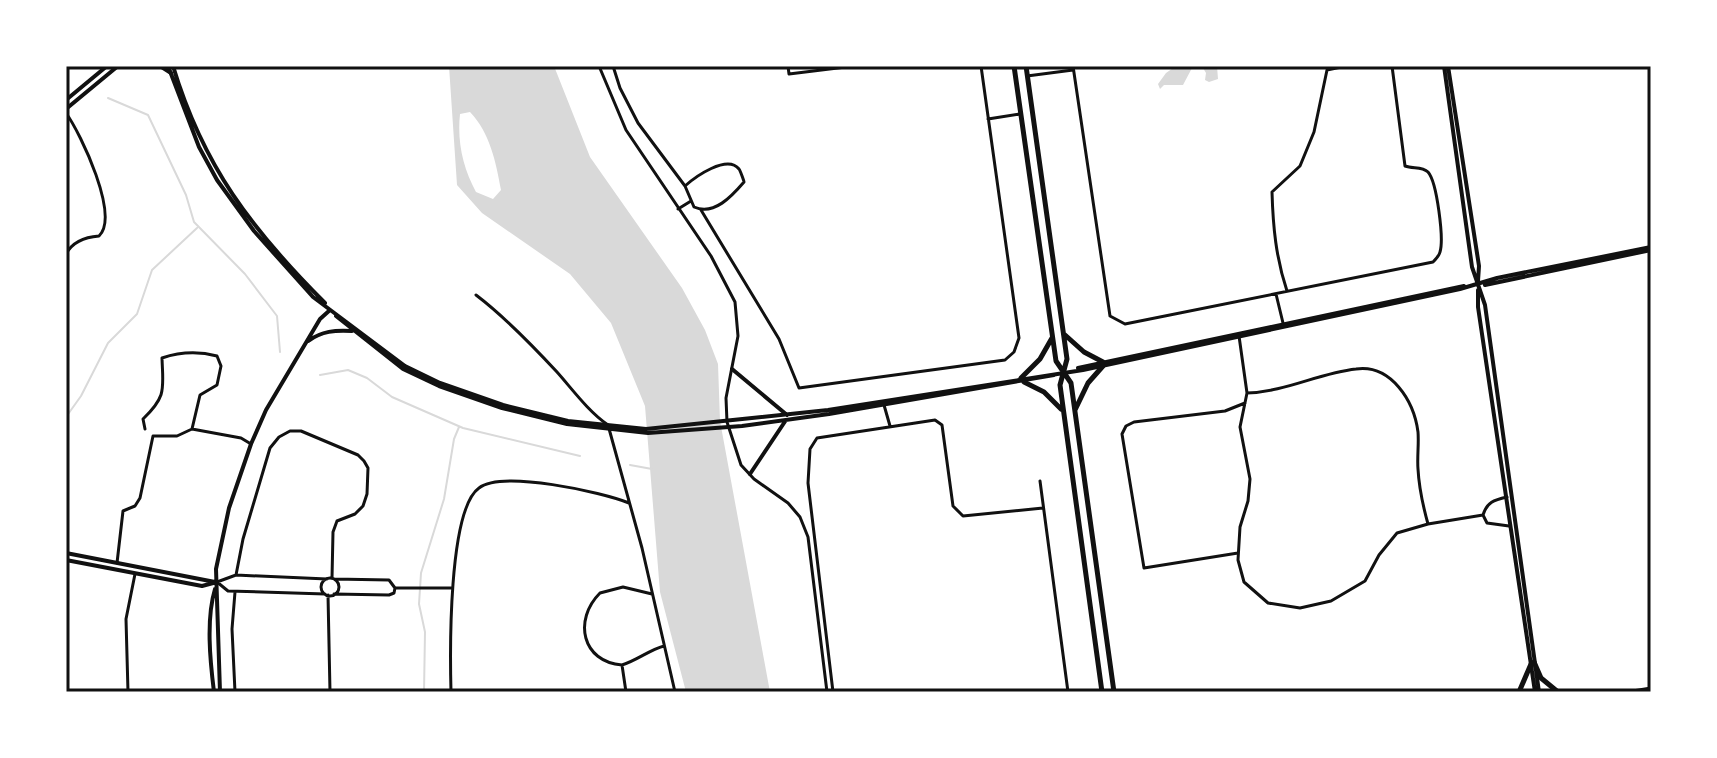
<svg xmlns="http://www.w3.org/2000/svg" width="1717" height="758" font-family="'IBM Plex Serif',serif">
<rect width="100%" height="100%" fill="#fff"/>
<path fill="#d9d9d9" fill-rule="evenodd" d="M449,66H554L590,157L682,288L705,330L718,364L720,421L770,692H686L660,592L645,406L611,323L570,274L482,213L457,185ZM470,112C490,133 496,162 501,190L493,199L476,192C463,168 457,142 460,114Z
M1176,66H1217L1218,79L1209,82L1205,80L1206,73L1203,68H1192L1183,85H1164L1160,89L1158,84L1166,73Z"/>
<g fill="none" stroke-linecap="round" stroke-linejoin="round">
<path stroke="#d9d9d9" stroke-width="2" d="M108,98L148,115L186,195L194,222L245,274L277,316L280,352
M320,375L348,370L367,378L392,397L463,428L580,456
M66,417L81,396L108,343L137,314L152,270L197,228
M630,465L652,469
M424,692L425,632L419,604L421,573L444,499L454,439L459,427"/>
<path stroke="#111" stroke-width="3" d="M599,66L626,130L711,256L735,302L738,336L726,398L727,422L741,465L754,479L788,503L800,517L808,537L827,692
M613,66L620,88L638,123L685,186L694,207C714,216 732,196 744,182C744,181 740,170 739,169C727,154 695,177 685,186
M788,66L789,74L854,66
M1073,66L1110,316L1125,324L1433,262C1436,259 1439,256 1440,252C1444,239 1437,182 1428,172C1422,166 1413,169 1405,166L1392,66
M1027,76L1073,70
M66,113C81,134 120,216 99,236C85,237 73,241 66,254
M988,119L1020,114
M678,209L691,201
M701,210L779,339L799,388L1005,360L1014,352L1019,338L981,66
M1287,291C1276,258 1273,227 1272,192L1300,166L1314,132L1327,70L1346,66
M1276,294L1283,323
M476,295C505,317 532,345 557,372C573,390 588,411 608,425L642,548L675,692
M1239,336L1247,393L1240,427L1250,479L1248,501L1240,527L1238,560L1244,582L1268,603L1300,608L1331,601L1365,581L1379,555L1397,533L1428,524L1483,515
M1247,393C1285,392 1319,373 1356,369C1391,364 1414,401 1418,432C1419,444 1417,457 1418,469C1419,488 1423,506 1428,524
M884,405L890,426
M145,429L143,419C167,396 163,389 162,358C180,352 198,351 217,356L221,366L217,385L200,395L192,429
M1040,481L1068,692
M1507,497C1494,500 1487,502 1483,515L1487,523L1509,526
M1238,553L1144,568L1122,434L1126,426L1134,422L1225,411L1245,403
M117,563L123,511L135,506L140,498L153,436H177L192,429L241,438L251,444
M236,575L243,539L270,448L279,437L290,431H301L358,455L364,461L368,468L367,494L363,506L355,514L337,521L333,532L332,578
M321 587a9 9 0 1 1 18 0a9 9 0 1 1-18 0Z
M334,579L389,580L395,588
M235,592L232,629L235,692
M325,594L228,591L217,582L236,575L327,579
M334,594L389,595L394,593L395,588H451
M328,595L330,692
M622,665C582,662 573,620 600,593L623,587L652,594
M128,692L126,619L135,574
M451,692C450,654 448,510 479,488C502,470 602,492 629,503
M626,692L622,665C638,660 649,650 664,646
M833,692L808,483L810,449L817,438L935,420L942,425L953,506L963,516L1043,508"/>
<path stroke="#111" stroke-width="4" d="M168,66L199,147L217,180L254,231L313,297L405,366L440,383L503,405L568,421L646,429L828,410L1083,370L1460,289L1497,278L1651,247
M173,66C203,166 252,230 325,303
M1444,66L1472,267L1485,305L1539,692
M1448,66L1479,266L1478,281
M1485,285L1651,250
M1478,290V307L1535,692
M336,316L403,369L439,386L502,408L567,424L648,433L742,426L829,414L1054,375
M308,341C322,331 335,330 352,331
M1078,368L1464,286
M732,369L787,415
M750,474L786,420
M66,553L215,582
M66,560L202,586L217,582
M214,692C210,660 206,619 215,589
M220,692L216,569L229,508L251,444L266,410L320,319L330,310"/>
<path stroke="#111" stroke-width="4" d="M160,66L171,73
M66,100L107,66
M66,109L118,66"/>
<path stroke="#111" stroke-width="5" d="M1014,66L1056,361L1071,383L1114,692
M1026,66L1067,359L1060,385L1102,692
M1065,335L1084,352L1103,362
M1021,378L1040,359L1052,338
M1024,382L1044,392L1061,409
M1075,410L1088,383L1103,366
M1534,662L1541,678L1558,692
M1519,692L1531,664
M1633,692L1651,689"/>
</g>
<rect width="1717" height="758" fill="none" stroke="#ffffff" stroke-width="136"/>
<rect x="68" y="68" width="1581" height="622" fill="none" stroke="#111" stroke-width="3"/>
</svg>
